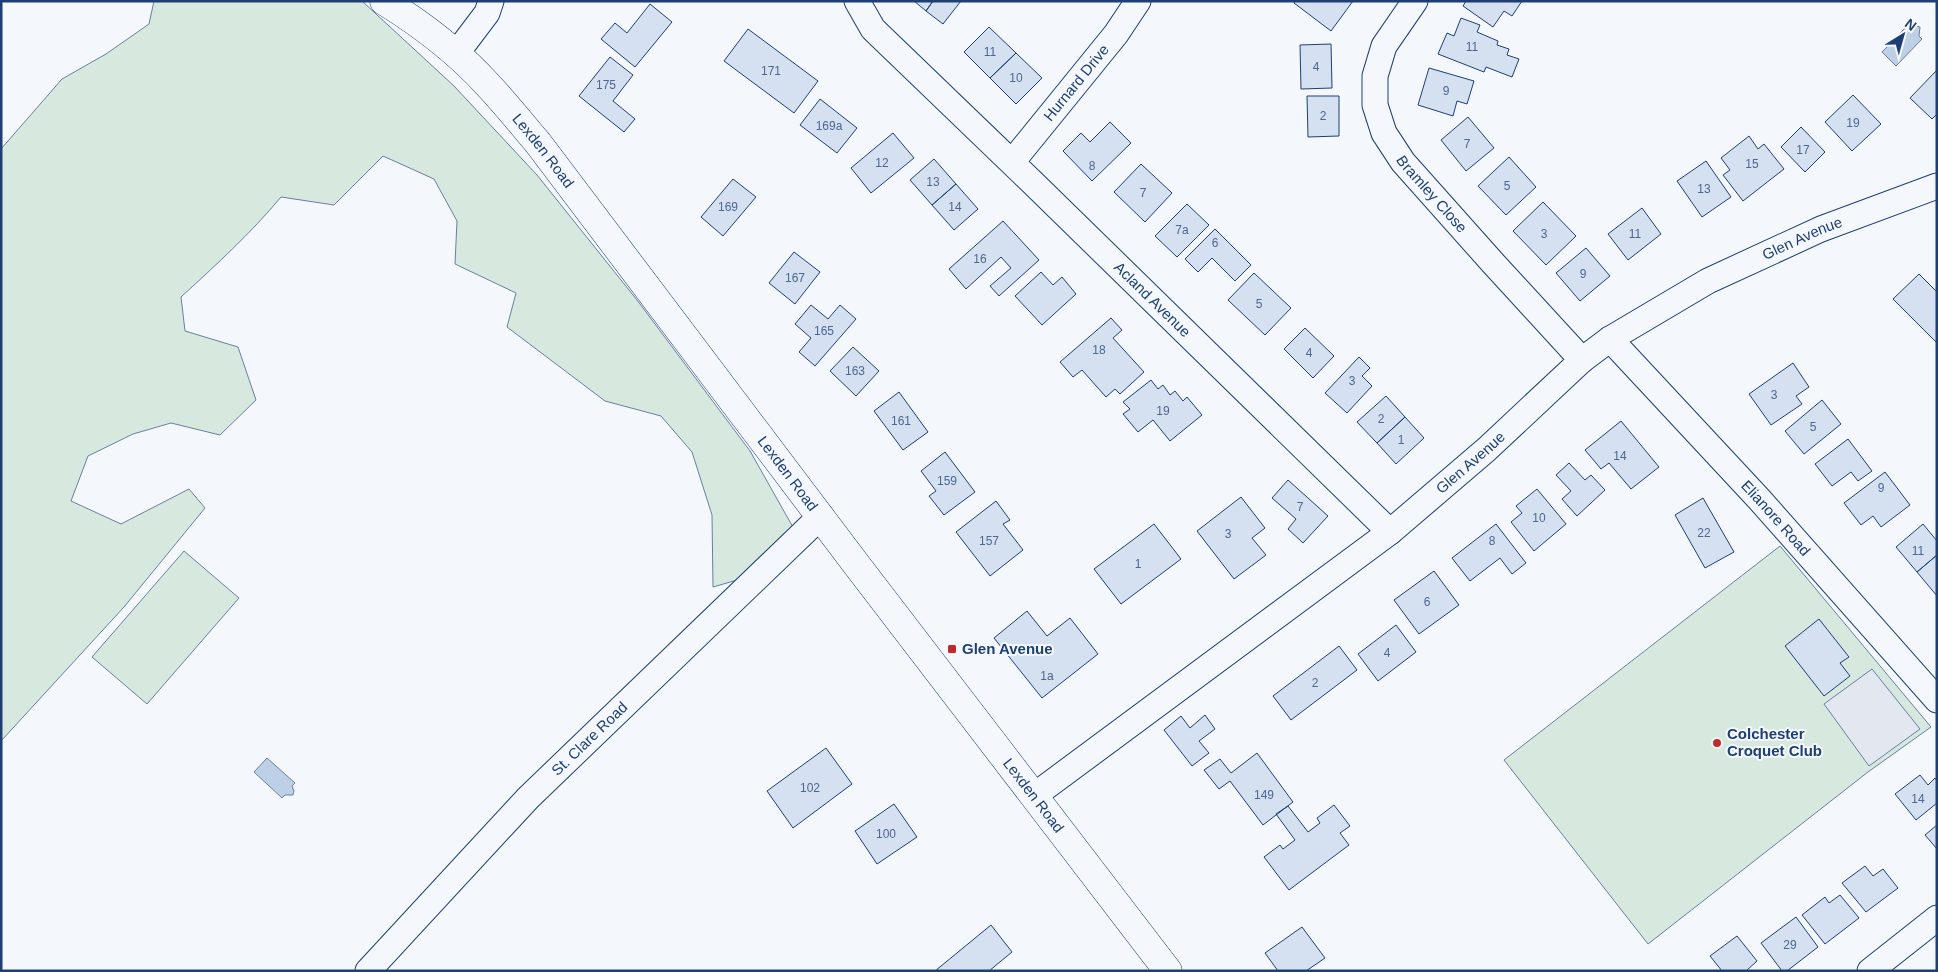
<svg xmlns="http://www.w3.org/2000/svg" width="1938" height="972" font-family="Arial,sans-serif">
<rect width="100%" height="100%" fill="#f4f7fb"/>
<path fill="#d7e8df" stroke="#687fa3" d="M154,1H362L454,86L537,175L637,300L750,451L794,529L751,576L713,587L712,515L692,452L661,416L605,401L507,327L516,293L455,264L457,221L434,179L383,156L334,205L281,197C251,233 216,265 181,297L185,331L238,347L256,400L220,435L171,423L133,434L88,456L71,501L121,524L189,489L205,508L124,607L1,741V149L62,79L106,54L149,24Z
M1780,546L1931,727L1868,772L1648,944L1504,760Z
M184,551L239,598L147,704L92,657Z"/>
<path fill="#e3e8f0" stroke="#687fa3" d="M1872,669L1920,729L1869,766L1824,704Z"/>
<path fill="#bed0e5" stroke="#687fa3" d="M1908,25L1911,28L1916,26L1920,27L1919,36L1922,39L1896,66L1882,52Z
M267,758L295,783L292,786L294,791L293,795H285L282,798L254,772Z"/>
<path fill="#d5e0f0" stroke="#1d3f73" d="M914,1H933L926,11Z
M933,1H961L943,24L926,11Z
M1295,1H1353L1331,31L1294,3Z
M1466,1H1522L1512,16L1504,11L1493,27L1463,6Z
M650,4L672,22L635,67L601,39L615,23L627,33Z
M1461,18L1480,25L1477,32L1498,41L1497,45L1509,49L1507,55L1519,59L1512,77L1486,67L1484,72L1438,54L1447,33L1454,36Z
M989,27L1016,53L990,78L964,52Z
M748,29L818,81L794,113L724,61Z
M1331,44L1332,88L1301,89L1300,45Z
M1016,53L1042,78L1016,104L990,78Z
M610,57L633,75L613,101L635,119L624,132L579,96Z
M1429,68L1474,81L1467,104L1457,101L1453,116L1418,105Z
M1937,70V114L1932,119L1910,98Z
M1853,95L1881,124L1852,151L1825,122Z
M1307,96H1339V136L1308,137Z
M820,99L857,128L837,153L800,125Z
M1468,117L1494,148L1466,171L1441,140Z
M1110,122L1131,143L1092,181L1063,151L1081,133L1090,142Z
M1801,127L1825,152L1805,172L1781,147Z
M893,133L914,158L871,193L851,168Z
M1749,136L1758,149L1764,144L1784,169L1743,201L1723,175L1730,170L1721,158Z
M1509,157L1536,187L1506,215L1478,186Z
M934,159L956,184L932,205L910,180Z
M1706,161L1731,197L1702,217L1677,181Z
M1141,164L1172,193L1145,222L1114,192Z
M733,179L756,197L723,236L701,217Z
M956,184L978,209L954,230L932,205Z
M1543,202L1576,236L1546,265L1513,231Z
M1187,204L1209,225L1177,257L1155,236Z
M1642,208L1661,234L1628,260L1608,234Z
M1003,221L1039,260L999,296L990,286L1011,268L1001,257L966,289L949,269Z
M1215,229L1251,265L1235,281L1212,258L1198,272L1185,259Z
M1586,248L1610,276L1580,301L1556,273Z
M794,252L820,272L795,304L769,283Z
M1041,272L1053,285L1062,277L1076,294L1042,325L1015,296Z
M1254,273L1291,308L1265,335L1228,300Z
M1919,274L1937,292V343L1893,299Z
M811,305L828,319L840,305L856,319L815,366L799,352L811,338L795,324Z
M1111,318L1122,330L1113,338L1144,372L1120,394L1115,389L1106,397L1082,370L1073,377L1060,362Z
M1305,328L1334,356L1313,378L1284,349Z
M853,347L879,371L856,396L830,371Z
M1359,357L1370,368L1362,376L1372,386L1347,413L1325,393Z
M1793,363L1809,387L1796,396L1802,404L1771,425L1749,394Z
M1151,380L1158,389L1163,385L1170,395L1175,391L1183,401L1187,397L1202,415L1170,441L1153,420L1138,432L1123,414L1130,409L1123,402Z
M899,392L928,432L903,450L874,411Z
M1386,396L1405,417L1377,443L1357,422Z
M1822,400L1841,424L1804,454L1785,431Z
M1405,417L1424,438L1396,464L1377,443Z
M1621,421L1659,467L1631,489L1609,463L1601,469L1585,450Z
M1848,439L1872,471L1858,481L1851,472L1832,486L1815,464Z
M945,452L975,492L944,515L929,496L936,491L921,471Z
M1569,463L1585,480L1591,475L1605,490L1577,516L1562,499L1571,491L1556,475Z
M1885,472L1910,505L1881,527L1873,516L1861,525L1844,503Z
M1288,480L1328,516L1303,543L1288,529L1296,519L1272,498Z
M1537,489L1566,524L1534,551L1511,522L1522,513L1516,506Z
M1241,497L1265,528L1252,538L1266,555L1234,579L1197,531Z
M1703,498L1734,552L1705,568L1675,515Z
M996,501L1010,520L1003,524L1023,550L990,576L956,532Z
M1154,524L1181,559L1121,604L1094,569Z
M1496,524L1526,563L1512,574L1500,558L1470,581L1452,558Z
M1923,524L1937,541V555L1917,572L1896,547Z
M1937,555V596L1917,572Z
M1434,571L1459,605L1419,634L1394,600Z
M1027,611L1047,636L1070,618L1098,654L1042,698L994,638Z
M1819,619L1849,657L1840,663L1850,676L1824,696L1785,646Z
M1396,625L1416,652L1378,681L1358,654Z
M1339,646L1357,670L1291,720L1273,696Z
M1205,715L1215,729L1199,741L1209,753L1192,766L1164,730L1181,716L1190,728Z
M826,748L852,784L793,828L767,791Z
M1257,753L1293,802L1263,825L1230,781L1219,789L1204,770L1220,759L1231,773Z
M1920,775L1928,785L1935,778L1937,781V803L1916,820L1895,794Z
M894,804L917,837L877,864L855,831Z
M1334,805L1350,826L1340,833L1349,845L1289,890L1264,857L1280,845L1283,849L1295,840L1276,814L1288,806L1308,832L1320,823L1317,818Z
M1937,825V849L1925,835Z
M1865,866L1873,876L1883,869L1898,888L1866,912L1842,883Z
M1840,895L1859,918L1825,944L1802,915L1825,897L1829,903Z
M1796,917L1818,947L1787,971H1782L1761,943Z
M991,925L1012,952L989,971H935Z
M1302,927L1325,958L1306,971H1278L1265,953Z
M1737,936L1757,961L1746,971H1722L1710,956Z"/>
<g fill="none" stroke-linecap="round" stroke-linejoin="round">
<g stroke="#1d3f73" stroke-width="27">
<g id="minor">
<path id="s1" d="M857,1L873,29L1033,183L1390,532"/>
<path id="s2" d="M1415,1L1384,46L1375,76V105L1384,133L1403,162L1493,263L1582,360"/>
<path d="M456,54L487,13L491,1"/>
<path id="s3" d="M1012,162L1116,34L1138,1"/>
<path id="s4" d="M1610,339L1759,499L1937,700"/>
<path id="s5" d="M1035,795L1390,532L1487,449L1582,360L1610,339L1708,281L1821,229L1937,186"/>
<path id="s6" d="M368,971L528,798L821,516"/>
<path d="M1870,971L1937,918"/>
</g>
</g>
<g stroke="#1d3f73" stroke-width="29">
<g id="primary">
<path id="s7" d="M384,1C421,24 458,52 488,85C505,103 521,123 538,143L856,564L1168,971"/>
</g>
</g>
<use href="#minor" stroke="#f4f7fb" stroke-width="25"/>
<use href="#primary" stroke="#f4f7fb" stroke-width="28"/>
</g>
<g fill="#c62828" stroke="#f4f7fb" stroke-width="2">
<rect x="947" y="644" width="10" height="10" rx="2.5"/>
<circle cx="1717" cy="743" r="5"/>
</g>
<g text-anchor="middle" stroke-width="4" stroke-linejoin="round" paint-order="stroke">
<g font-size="12" fill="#4b6792">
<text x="1472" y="51">11</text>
<text x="990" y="56">11</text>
<text x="1316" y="71">4</text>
<text x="771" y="75">171</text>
<text x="1016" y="82">10</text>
<text x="606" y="89">175</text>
<text x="1446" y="95">9</text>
<text x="1323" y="120">2</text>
<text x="1853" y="127">19</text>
<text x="829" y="130">169a</text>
<text x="1467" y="148">7</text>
<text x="1803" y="154">17</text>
<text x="882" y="167">12</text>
<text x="1752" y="168">15</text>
<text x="1092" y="170">8</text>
<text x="933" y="186">13</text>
<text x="1507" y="190">5</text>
<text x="1704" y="193">13</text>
<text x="1143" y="197">7</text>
<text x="728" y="211">169</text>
<text x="955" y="211">14</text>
<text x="1182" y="234">7a</text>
<text x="1544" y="238">3</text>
<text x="1635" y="238">11</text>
<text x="1215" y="247">6</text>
<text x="980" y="263">16</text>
<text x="1583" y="278">9</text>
<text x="795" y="282">167</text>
<text x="1259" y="308">5</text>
<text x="824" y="335">165</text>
<text x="1099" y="354">18</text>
<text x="1309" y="357">4</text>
<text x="855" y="375">163</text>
<text x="1352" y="385">3</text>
<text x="1774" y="399">3</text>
<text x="1163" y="415">19</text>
<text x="1381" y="423">2</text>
<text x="901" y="425">161</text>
<text x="1813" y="431">5</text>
<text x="1401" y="444">1</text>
<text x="1620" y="460">14</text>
<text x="947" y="485">159</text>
<text x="1881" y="492">9</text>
<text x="1300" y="511">7</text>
<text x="1539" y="522">10</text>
<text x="1704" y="537">22</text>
<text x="1228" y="538">3</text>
<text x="989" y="545">157</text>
<text x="1492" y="545">8</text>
<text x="1918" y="555">11</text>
<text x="1138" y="568">1</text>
<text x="1427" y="606">6</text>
<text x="1387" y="657">4</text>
<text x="1047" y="680">1a</text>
<text x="1315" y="687">2</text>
<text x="810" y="792">102</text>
<text x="1264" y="799">149</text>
<text x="1918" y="803">14</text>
<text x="886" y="838">100</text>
<text x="1790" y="949">29</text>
</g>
<g font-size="15" fill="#1d3f73" stroke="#f4f7fb">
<text dy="5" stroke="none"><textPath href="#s3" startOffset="102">Hurnard Drive</textPath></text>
<text dy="5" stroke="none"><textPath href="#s7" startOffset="220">Lexden Road</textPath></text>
<text dy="5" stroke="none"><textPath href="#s2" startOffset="222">Bramley Close</textPath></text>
<text dy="5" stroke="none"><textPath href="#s5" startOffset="952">Glen Avenue</textPath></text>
<text dy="5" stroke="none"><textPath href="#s1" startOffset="421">Acland Avenue</textPath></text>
<text dy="5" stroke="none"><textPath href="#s5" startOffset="548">Glen Avenue</textPath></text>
<text dy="5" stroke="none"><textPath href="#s7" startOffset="625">Lexden Road</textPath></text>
<text dy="5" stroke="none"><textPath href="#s4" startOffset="244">Elianore Road</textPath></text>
<text dy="5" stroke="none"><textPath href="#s6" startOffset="321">St. Clare Road</textPath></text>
<text dy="5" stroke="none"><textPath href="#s7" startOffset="1030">Lexden Road</textPath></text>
</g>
<g font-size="15" font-weight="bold" fill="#1d3f73" stroke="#f4f7fb" text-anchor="start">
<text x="962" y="654">Glen Avenue</text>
<text x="1727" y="739">Colchester<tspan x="1727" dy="17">Croquet Club</tspan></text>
</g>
</g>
<rect width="1938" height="972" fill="none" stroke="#1d3f73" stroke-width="5"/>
<g transform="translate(1903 35) rotate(37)" stroke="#f4f7fb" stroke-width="4" paint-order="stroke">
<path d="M0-4L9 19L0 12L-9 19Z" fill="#1d3f73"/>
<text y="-8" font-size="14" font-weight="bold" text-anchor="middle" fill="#1d3f73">N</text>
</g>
</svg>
